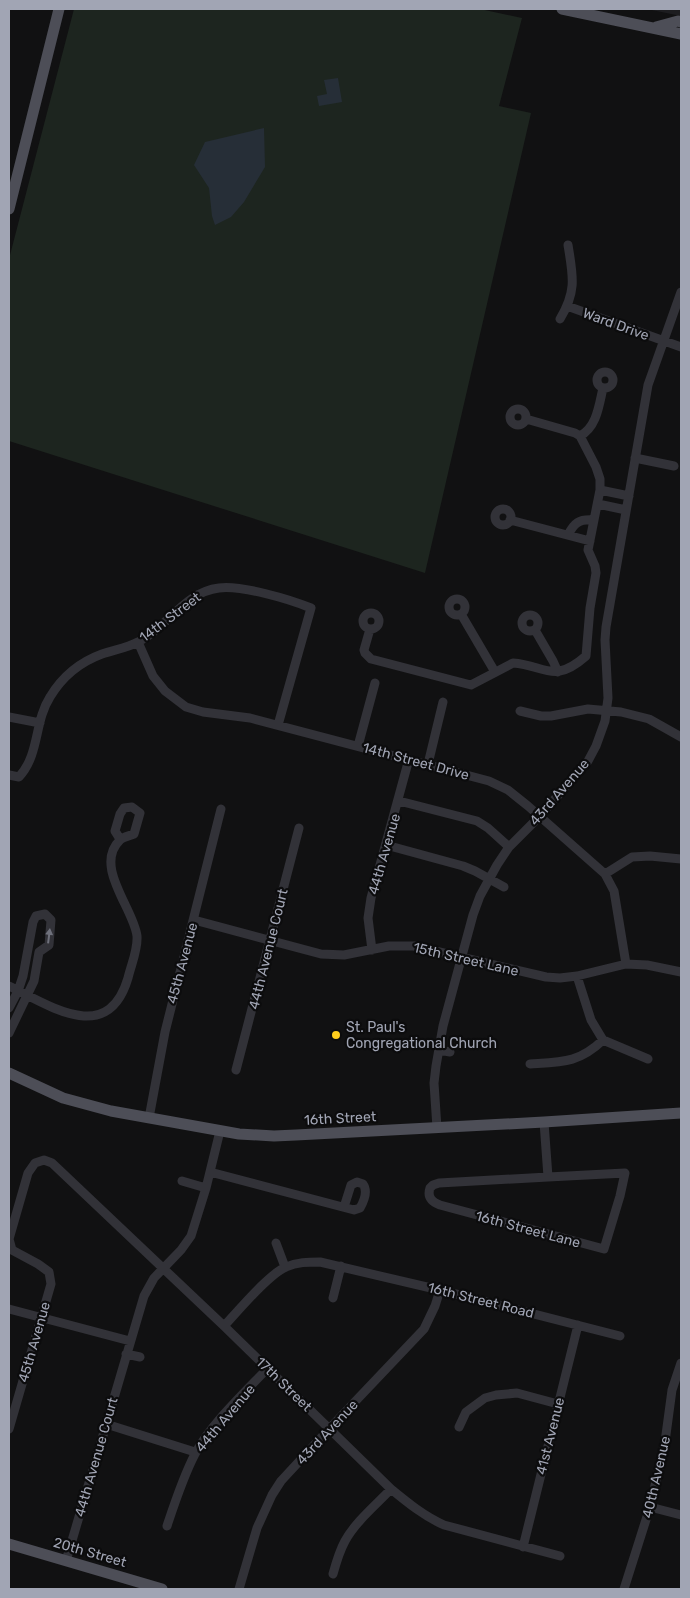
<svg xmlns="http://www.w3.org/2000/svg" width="690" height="1598" font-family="Rubik,sans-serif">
<rect width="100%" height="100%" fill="#111112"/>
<path fill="#1d1d20" d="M647,9H681V16Z"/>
<path fill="#1d251f" d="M74,9H480L522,18L499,106L531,113L425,573L9,441V259Z"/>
<path fill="#262e37" d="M338,78L342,102L319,106L317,96L327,94L324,80Z
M264,128L265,167L244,202L231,217L215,225L212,216L209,188L194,165L205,142Z"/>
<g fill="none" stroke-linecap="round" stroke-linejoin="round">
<path stroke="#323238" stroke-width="9" d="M567,306L681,347
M560,319C577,291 573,276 568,245
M597 380a8 8 0 1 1 16 0a8 8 0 1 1-16 0Z
M510 417a8 8 0 1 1 16 0a8 8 0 1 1-16 0Z
M580,436C597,427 599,405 603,388
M635,458L674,466
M600,490L629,496
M598,504L626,510
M495 517a8 8 0 1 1 16 0a8 8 0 1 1-16 0Z
M510,520L590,541
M568,535C574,523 579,519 593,520
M449 607a8 8 0 1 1 16 0a8 8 0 1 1-16 0Z
M363 621a8 8 0 1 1 16 0a8 8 0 1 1-16 0Z
M461,614L495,672
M522 623a8 8 0 1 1 16 0a8 8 0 1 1-16 0Z
M370,629L364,650L365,653L371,659L471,685L513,663C545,665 553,685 586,656L590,608L596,573L595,566L588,550L600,490V479L596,467L580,436L575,433L526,419
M535,630L553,661L558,672
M138,642L153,676L165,691L186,707L203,712L250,718L489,781L508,790L528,806L605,874L614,891L626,964
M520,711L541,716H551L588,709L621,712L649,719L681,737
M9,717L40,723
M358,746L375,683
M428,764L443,702
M9,775L19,777C40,754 34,722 50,697C62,677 80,662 102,654C113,650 127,648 138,642C167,628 184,592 219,588C241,585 289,599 311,608L278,725
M399,801L477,821L488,828L509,847
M386,845L463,866L475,871L504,887
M605,874L632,857L650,856L681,859
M194,920L321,954L344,955L389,946H414L546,977L560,978L577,976L626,964L647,965L681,972
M372,950L368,918L371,898L409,759
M577,976L591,1020L603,1040L648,1059
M9,986C50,1006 108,1046 128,978C131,965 138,950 137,936C134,909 93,866 120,840C123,837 129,836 134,834L140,813L132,807L124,808L120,814L115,831L120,839
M9,1008L18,991L23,976L33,922L36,916L45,914L51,920L49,945L39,952L34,981L9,1033
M439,1050L450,1052
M530,1064C562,1062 579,1063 603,1040
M236,1070L299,828
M149,1118L165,1032L221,809
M544,1122L548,1177L625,1173L620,1196L604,1249L440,1205C432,1202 427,1197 430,1188L433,1185L439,1183L548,1177
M437,1128L434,1083L436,1066L443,1026L473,915L480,896L497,865L509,847L540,816L588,761L596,746L605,721L608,698L605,640L606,627L648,385L681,292
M210,1172L354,1210L360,1208C364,1201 368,1191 363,1184L357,1182L351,1185L344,1207
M182,1181L206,1188
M276,1243L285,1267
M333,1298L341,1266
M9,1309L130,1341
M224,1326C238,1311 269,1274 286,1267C297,1262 308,1262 320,1262L444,1291L620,1336
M126,1354L140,1357
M106,1424L195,1452
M459,1427L466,1412L485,1398L496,1395L517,1393L558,1404
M9,1429L51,1284L49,1272L38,1264L12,1250L9,1239L28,1173L35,1163L44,1160L52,1163L224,1326L391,1489C408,1503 424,1516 444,1525L560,1556
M650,1507L681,1515
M167,1526C175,1502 183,1477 195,1454C211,1424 244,1393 268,1368
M523,1547L578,1325
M66,1561L144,1296L154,1278L181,1250L191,1236L206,1188L220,1131
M333,1574C336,1563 339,1552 345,1541C356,1521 376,1505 391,1489
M239,1589L257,1528L272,1495L281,1481L330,1428L424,1329L435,1306L440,1290
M624,1589L650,1507L665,1442L672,1390L681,1363"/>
<path stroke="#4d4e57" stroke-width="11" d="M562,9L681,34
M656,27L678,21L681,22
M9,209L59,9
M9,1073L63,1098L111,1111L239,1134L274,1136L296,1135L544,1122L681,1113
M9,1544L162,1589"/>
</g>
<defs><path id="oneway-solid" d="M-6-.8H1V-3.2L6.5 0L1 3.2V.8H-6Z" transform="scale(1.25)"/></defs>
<use fill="#6f717c" href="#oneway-solid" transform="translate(49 936) rotate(-83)"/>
<circle fill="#ffcd1c" stroke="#0c0c0d" stroke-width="2" cx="336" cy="1035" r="5"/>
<g text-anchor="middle" stroke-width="4.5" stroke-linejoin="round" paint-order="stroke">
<g font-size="14" fill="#a1a5b4" stroke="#0c0c0d">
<text transform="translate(616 324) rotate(20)" y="5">Ward Drive</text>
<text transform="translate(170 617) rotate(-37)" y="5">14th Street</text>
<text transform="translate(416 761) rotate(15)" y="5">14th Street Drive</text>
<text transform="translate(559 792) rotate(-49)" y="5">43rd Avenue</text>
<text transform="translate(384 854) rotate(-74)" y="5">44th Avenue</text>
<text transform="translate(268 949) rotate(-76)" y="5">44th Avenue Court</text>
<text transform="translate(466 959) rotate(13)" y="5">15th Street Lane</text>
<text transform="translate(182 963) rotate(-75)" y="5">45th Avenue</text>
<text transform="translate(340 1118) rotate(-3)" y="5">16th Street</text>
<text transform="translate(528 1229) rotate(15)" y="5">16th Street Lane</text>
<text transform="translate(481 1300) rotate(14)" y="5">16th Street Road</text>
<text transform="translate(34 1342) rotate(-74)" y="5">45th Avenue</text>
<text transform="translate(284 1384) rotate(44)" y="5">17th Street</text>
<text transform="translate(225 1418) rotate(-50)" y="5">44th Avenue</text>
<text transform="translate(327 1432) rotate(-47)" y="5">43rd Avenue</text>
<text transform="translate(550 1436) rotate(-76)" y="5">41st Avenue</text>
<text transform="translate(96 1457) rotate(-74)" y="5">44th Avenue Court</text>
<text transform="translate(656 1477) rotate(-77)" y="5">40th Avenue</text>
<text transform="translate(90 1552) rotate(16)" y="5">20th Street</text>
</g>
<g font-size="14" fill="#a1a5b4" stroke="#0c0c0d" text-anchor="start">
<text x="346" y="1032">St. Paul's<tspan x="346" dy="16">Congregational Church</tspan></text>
</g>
</g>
<rect width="690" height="1598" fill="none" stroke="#a1a5b4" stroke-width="20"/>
</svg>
